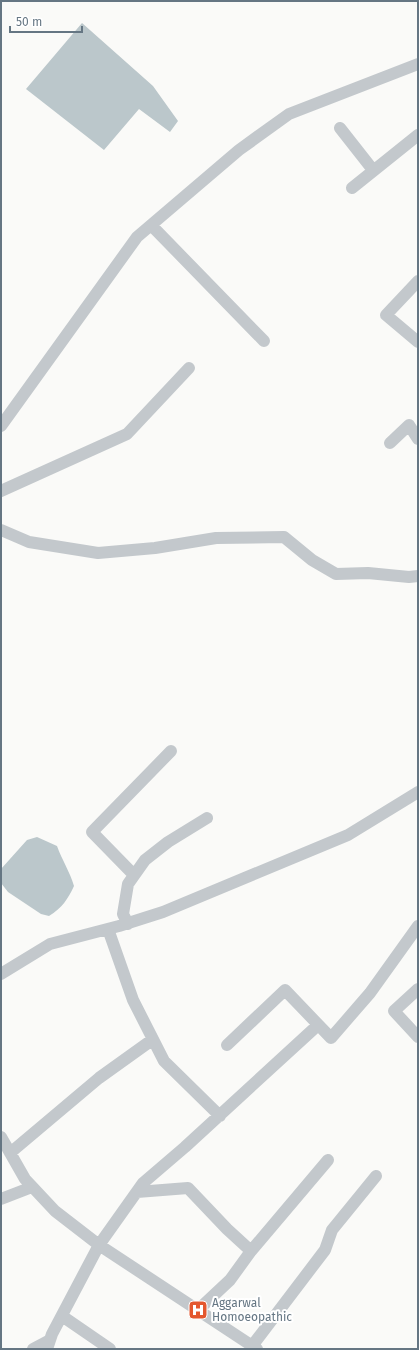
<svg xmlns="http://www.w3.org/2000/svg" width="419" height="1350" font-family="'Fira Sans',sans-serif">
<rect width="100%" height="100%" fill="#fafaf8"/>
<path fill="#bbc7cb" d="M82,23L153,86L178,121L170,132L139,109L104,150L26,89Z
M37,837L57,846C62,860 70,872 74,886C68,899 62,908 49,916L41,914L8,892L1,883V869L27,840Z"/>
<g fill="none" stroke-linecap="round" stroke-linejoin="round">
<path stroke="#c3c8cc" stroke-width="12" d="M340,128L373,170
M352,188L418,135
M151,225L264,341
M418,281L386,315L418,342
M1,426L137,237L239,150L289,114L418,64
M390,443L409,425L418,439
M1,491L127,434L189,368
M1,530L29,542L98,553L155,548L216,538L284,537L312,560L336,574L368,573L409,577L418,576
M134,875L92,832L171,751
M128,924L123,914L128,884L145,860L168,842L207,818
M108,929L133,1000L164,1061L220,1116
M1,974L50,944L119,926L163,912L348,835L418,792
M418,989L394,1011L418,1037
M227,1045L285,990L331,1038L370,993L418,926
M1,1137L25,1179L55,1211L99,1245L257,1349
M10,1153L99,1078L152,1040
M137,1192L188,1188L227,1229L251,1251
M1,1199L32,1187
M198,1310L230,1280L251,1251L328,1160
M62,1316L110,1349
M252,1346L325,1250L332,1230L376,1176
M33,1349L50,1340
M47,1349L52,1334L99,1245L143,1183L185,1147L318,1025"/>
</g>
<defs>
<g id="hospital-square" transform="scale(1)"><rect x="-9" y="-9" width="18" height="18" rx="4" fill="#e4572e" stroke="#fff"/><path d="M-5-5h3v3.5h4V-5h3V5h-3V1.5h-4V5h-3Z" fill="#fff"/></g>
</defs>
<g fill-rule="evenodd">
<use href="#hospital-square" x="198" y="1310"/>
</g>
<g text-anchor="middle" stroke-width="4" stroke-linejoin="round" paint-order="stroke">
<g font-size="12" fill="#657683" stroke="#fff" text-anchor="start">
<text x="212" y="1307">Aggarwal<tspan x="212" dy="14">Homoeopathic</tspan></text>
</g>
</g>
<rect width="419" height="1350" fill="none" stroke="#657683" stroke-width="4"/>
<path d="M10 26v6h72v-6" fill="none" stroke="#657683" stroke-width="2"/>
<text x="16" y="26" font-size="12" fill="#657683" stroke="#ffffff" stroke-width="3" paint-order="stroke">50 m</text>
</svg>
